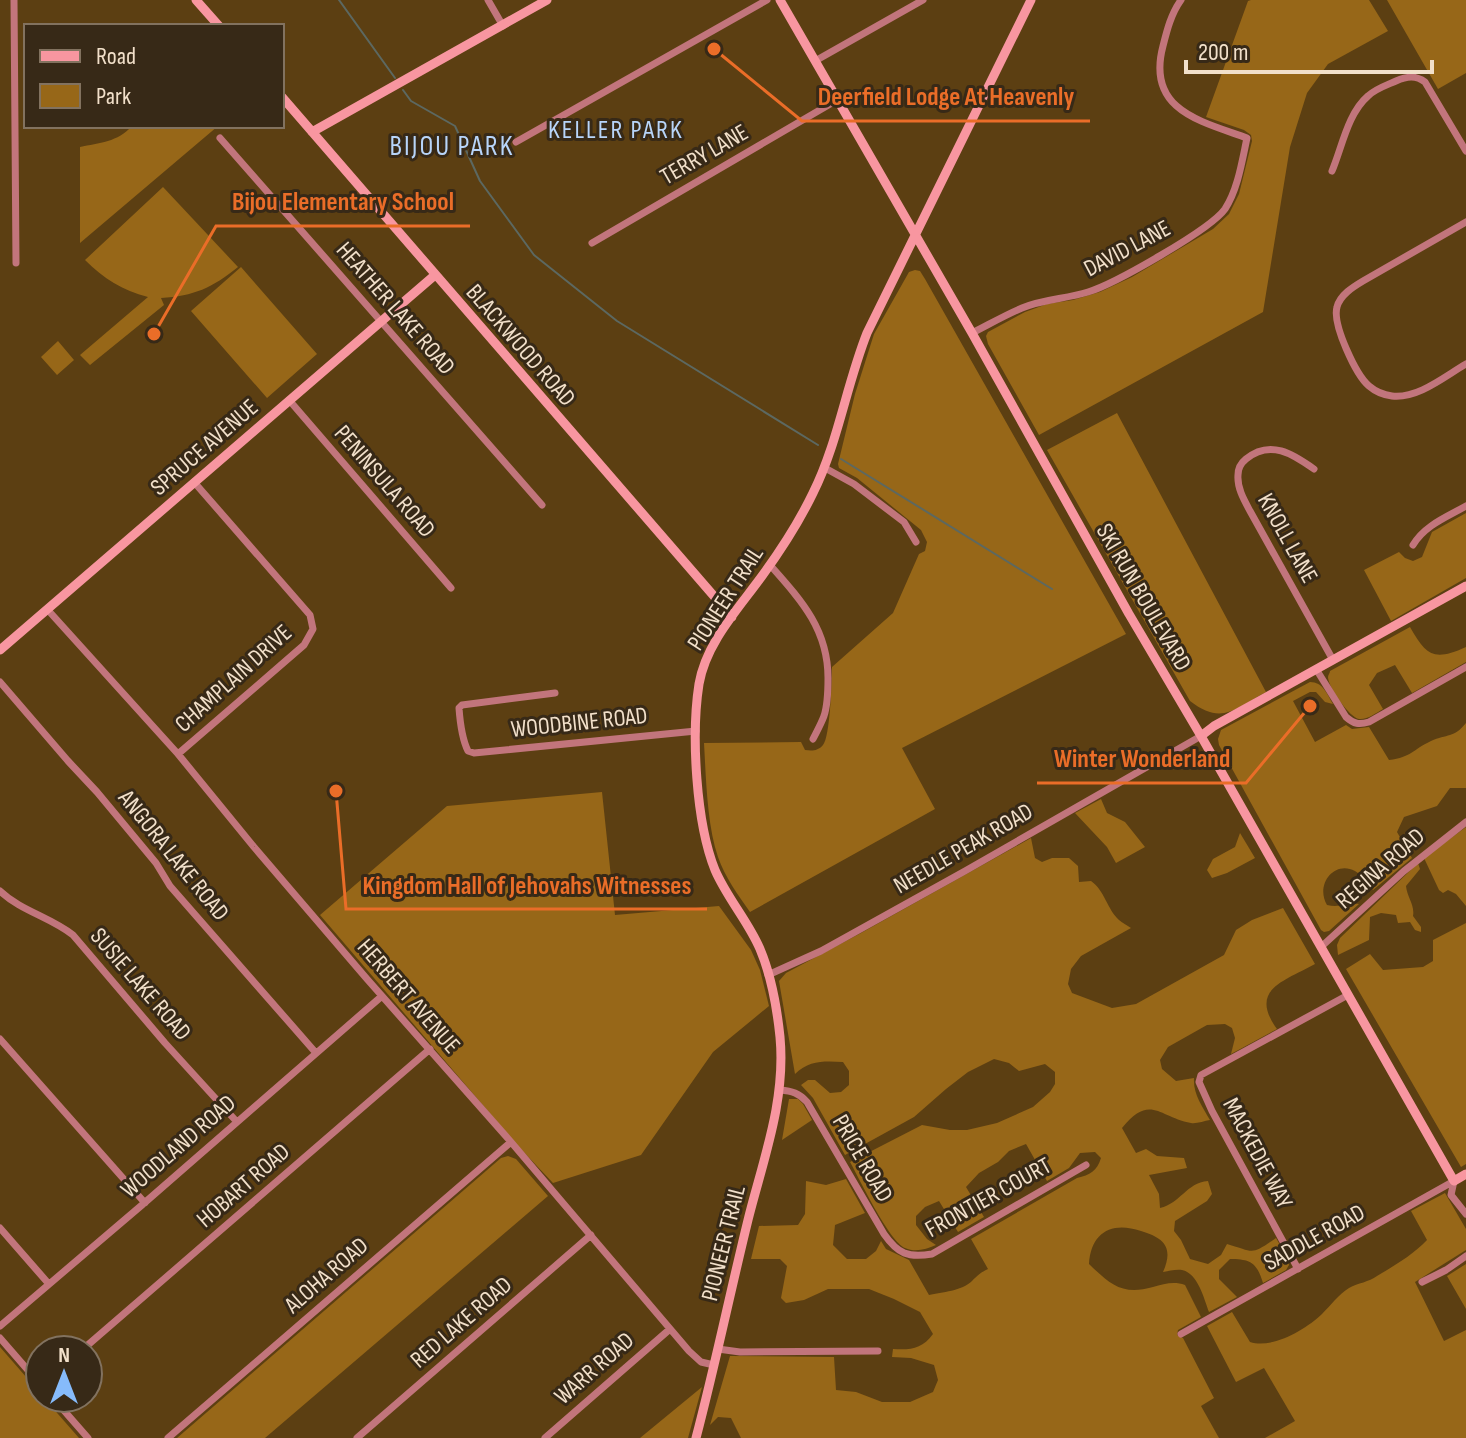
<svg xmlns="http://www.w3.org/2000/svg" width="1466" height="1438" font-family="'Sofia Sans Condensed',sans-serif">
<rect width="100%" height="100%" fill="#5c3f12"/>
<path fill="#976718" d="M1251,0H1369L1388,31L1328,64L1307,93L1290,147L1263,312L1039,435L988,344L986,336L988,332L1025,312L1047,304L1073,300L1100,292L1132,277L1213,229L1229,214L1239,194L1252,141L1251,135L1244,130L1206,117L1248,1Z
M1387,0H1466V73L1438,89Z
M132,126H218L80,243V147C99,143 118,142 132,126Z
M163,187L238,267C212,288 194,296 161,298L164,305L90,365L80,355L148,297C122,290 104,279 85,260Z
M241,267L317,354L267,398L191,311Z
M915,270L920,271L925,279L1126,634L902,748L935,809L750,912C738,895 725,877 718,857C707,825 706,778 704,743L801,742L805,750C812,751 818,751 823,745C830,738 832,680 832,667L893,613L919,554L925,551L927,542L921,530L857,478L839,468L838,464L855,394L874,334L909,272Z
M58,341L74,360L57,375L41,357Z
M1117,413L1266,692C1236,708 1222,726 1190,701L1047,450Z
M1466,513V578L1391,621L1364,570L1399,552L1405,558L1413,561L1422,557L1432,532Z
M1410,627C1426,655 1433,662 1466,647V662L1412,693L1395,665L1377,673L1369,685L1383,709C1376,713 1367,720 1359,719C1350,718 1328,687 1328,677C1328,675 1330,673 1330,671Z
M1310,682C1323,682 1327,694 1333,704L1325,702L1316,692H1310L1293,701L1315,742L1346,725L1352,729L1369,727L1389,760C1412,757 1412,750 1431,741C1447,734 1454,738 1466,723V788H1450L1437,806L1404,817L1397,832L1412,858L1373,890C1368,884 1362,875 1355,871C1334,860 1315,885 1327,905C1339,908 1347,903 1359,904L1329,931L1324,932L1321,930L1219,745L1218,739L1221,730Z
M602,792L615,915L719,906L751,950L760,970L769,1006L713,1052L641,1155L553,1183L518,1146L320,915L447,806Z
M1101,799L1107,813L1125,822L1145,847L1116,863L1107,847L1075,813Z
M1466,827V906L1456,894L1448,890L1443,893L1439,890L1424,858Z
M1240,833L1255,858L1227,873L1212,878L1207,870L1213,859L1235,847Z
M1031,838L1035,858L1042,862L1052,858H1069L1078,866L1079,882L1091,881C1105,891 1107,909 1119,920C1122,923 1127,925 1131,928L1081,956L1071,969L1068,984L1072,993L1112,1008L1136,1004L1224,955L1236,930L1252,920L1283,908L1315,964C1285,981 1248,989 1277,1029L1231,1054L1235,1038L1232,1028L1225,1024L1207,1025L1168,1047L1160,1060L1162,1069L1176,1081L1194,1078C1193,1094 1202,1106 1210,1120C1204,1121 1196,1124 1191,1123C1159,1117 1150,1093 1122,1128L1136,1153L1146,1149L1157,1156L1184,1158L1187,1168L1149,1175L1159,1194L1160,1208C1181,1203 1186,1183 1208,1181L1212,1194L1207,1201L1175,1221L1174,1231L1181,1240L1190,1259L1208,1264L1221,1255L1227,1244C1255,1252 1250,1256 1276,1238L1288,1259L1289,1265L1286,1270L1263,1283C1257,1263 1251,1259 1230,1259L1219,1270V1279L1237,1297L1209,1312C1204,1299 1198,1273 1182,1270C1176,1269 1169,1271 1163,1272C1174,1247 1164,1238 1141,1231C1112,1221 1091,1232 1089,1264C1110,1284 1122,1296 1153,1287C1164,1284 1174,1281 1185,1285L1201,1317L1178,1330L1177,1335L1183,1338L1214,1398L1201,1406L1219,1438H741L731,1418L718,1417L710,1425L730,1356L834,1357L836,1390L856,1392L882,1402H910L933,1392L938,1380L934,1365L911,1358L892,1357L893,1349C911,1350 922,1349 933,1334L920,1312L894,1299L869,1289H828L804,1300L786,1303L781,1298L787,1266L780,1259H751L759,1226L798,1225L805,1214L806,1181L826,1185L846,1179L865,1213L835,1225L833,1245L847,1259H866L876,1251L881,1241L886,1249L909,1260L929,1295C942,1292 962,1291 972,1281C978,1275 980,1273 988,1269L971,1239L1077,1178C1090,1175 1097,1171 1101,1158L1095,1152L1080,1153L1069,1168L1047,1181L1026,1144L1009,1151L998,1162L979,1173L966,1187L984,1217L958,1232L939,1201L925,1207L916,1216V1225L927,1239L936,1245C926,1249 916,1253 905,1248C889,1241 860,1180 850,1162L922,1125L950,1130H967L997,1123L1033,1107L1050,1092L1055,1084V1072L1045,1064L1019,1071L1009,1063L994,1059L968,1072L946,1089L914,1117L845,1155L813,1098L801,1085L808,1080H815L830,1093L841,1092L849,1085V1071L843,1062C825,1061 809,1060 795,1074L779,981L786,973L861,933Z
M1418,863L1420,869L1406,886C1407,897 1415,905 1413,916L1421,927V932L1415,930L1410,922L1398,923L1396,915L1381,913L1370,917L1369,940L1338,955L1337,945L1340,938Z
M1466,923V1164L1461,1167L1346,969L1370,954L1383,970L1423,967L1433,961V940Z
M789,1099H798L803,1104L812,1120L782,1140Z
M508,1156L516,1159L548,1196L265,1438H177L501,1158Z
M1445,1193L1466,1229V1250L1415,1282L1444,1341L1466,1330V1438H1265L1295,1421L1264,1368L1236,1382L1207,1326L1232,1312L1250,1342C1273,1349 1305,1330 1322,1314C1331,1305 1338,1295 1349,1288C1358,1283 1369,1282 1377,1276C1394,1266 1414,1254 1427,1240L1411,1211Z
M1466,1264V1309L1447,1276Z
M0,1347L40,1393V1398H44L79,1438H0Z
M702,1387L688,1438H640Z"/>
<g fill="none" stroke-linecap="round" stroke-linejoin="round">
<path stroke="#5c6861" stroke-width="2" d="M339,0L395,78
M403,90L411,101L455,126L480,181L534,255L617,321L818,445
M841,459L1052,589"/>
<path stroke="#c2757c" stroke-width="7" d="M14,0L16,263
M488,0L503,26
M815,61L923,0
M220,138L542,505
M516,142L767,0
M1332,171C1342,147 1348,113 1368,96C1375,89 1387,85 1396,81C1407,76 1416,75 1425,82L1466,151
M1466,222L1363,281C1353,287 1340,295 1337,307C1332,324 1356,375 1369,386C1376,392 1384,395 1392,396C1418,399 1445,376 1466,364
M592,243L837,100
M972,333C988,325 1005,315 1022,308C1043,299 1066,299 1088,292C1114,284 1210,230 1225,209C1238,189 1242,161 1247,138C1200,121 1146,110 1163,46C1167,30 1171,14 1181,0
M289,400L451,588
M825,468L854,484L904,522L916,542
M1314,469C1293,454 1270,439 1246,459C1241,463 1238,468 1238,475C1237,488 1244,500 1250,511L1333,660
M1413,545C1425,525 1447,517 1466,506
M770,565C801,600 828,629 828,678C828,690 828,704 824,716C821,724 817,731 813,739
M47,609L178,754L254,847L367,979L511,1142L689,1351L701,1362L714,1365
M1316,669L1346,717C1354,724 1359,725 1369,722L1466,667
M0,682L68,761L97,792L156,863L170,886L316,1053
M555,693L462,705L459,708C460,722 462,739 468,751L474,753L696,731
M178,754L304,645L313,629L310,615L194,482
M0,891C21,911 50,917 73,935L165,1043L237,1122
M1321,947L1404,871L1466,822
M768,975L821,951L965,871L1201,736
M0,1039L145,1203
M780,1090C792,1091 799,1093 807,1102L884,1234C898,1254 908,1258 932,1254L1086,1165
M1454,1181L1451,1195L1466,1214
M0,1228L48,1283
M1298,1269L1212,1111L1199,1082L1201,1075L1348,995
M1422,1282L1446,1270L1466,1256
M0,1326L142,1205L382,996
M1181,1334L1454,1181
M0,1338L40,1384
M718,1349L740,1352L878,1351
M82,1350L430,1049
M53,1398L88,1438
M168,1438L511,1142
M357,1438L591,1235
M545,1438L670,1329"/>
<path stroke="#f896a0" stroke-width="9" d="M196,0L219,26
M780,0L972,333L1129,614L1201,736L1454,1181L1466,1174
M282,97L732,617
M312,132L547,0
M0,650L435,275
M1201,736L1214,726L1466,586
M696,1438C715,1366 730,1293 748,1220C763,1160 786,1101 780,1037C777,1008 771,975 760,949C748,921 727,898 715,870C696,823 691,735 699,684C706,643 738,609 762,576C781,550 799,522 813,493C838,443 846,386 867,333L1031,0"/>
</g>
<g text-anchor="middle" stroke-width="6" stroke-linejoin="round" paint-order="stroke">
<g font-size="24" fill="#f2e0ca" stroke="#372917">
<text transform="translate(704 154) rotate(-30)" y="8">TERRY LANE</text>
<text transform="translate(1127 248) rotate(-28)" y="8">DAVID LANE</text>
<text transform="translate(396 308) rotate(49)" y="8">HEATHER LAKE ROAD</text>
<text transform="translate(521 345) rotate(49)" y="8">BLACKWOOD ROAD</text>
<text transform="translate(204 447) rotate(-41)" y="8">SPRUCE AVENUE</text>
<text transform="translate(385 481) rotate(49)" y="8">PENINSULA ROAD</text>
<text transform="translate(1288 538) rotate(61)" y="8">KNOLL LANE</text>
<text transform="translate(1144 597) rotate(60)" y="8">SKI RUN BOULEVARD</text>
<text transform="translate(725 598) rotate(-57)" y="8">PIONEER TRAIL</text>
<text transform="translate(233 678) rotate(-42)" y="8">CHAMPLAIN DRIVE</text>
<text transform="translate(579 722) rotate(-6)" y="8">WOODBINE ROAD</text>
<text transform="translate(963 848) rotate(-30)" y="8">NEEDLE PEAK ROAD</text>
<text transform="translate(174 855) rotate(51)" y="8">ANGORA LAKE ROAD</text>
<text transform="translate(1380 868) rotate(-41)" y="8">REGINA ROAD</text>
<text transform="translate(141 984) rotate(49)" y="8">SUSIE LAKE ROAD</text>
<text transform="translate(409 996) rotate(49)" y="8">HERBERT AVENUE</text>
<text transform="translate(178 1146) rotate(-41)" y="8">WOODLAND ROAD</text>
<text transform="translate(1258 1153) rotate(62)" y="8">MACKEDIE WAY</text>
<text transform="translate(863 1158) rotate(60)" y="8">PRICE ROAD</text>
<text transform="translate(243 1185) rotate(-41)" y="8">HOBART ROAD</text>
<text transform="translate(988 1197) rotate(-29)" y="8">FRONTIER COURT</text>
<text transform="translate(1314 1237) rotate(-29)" y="8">SADDLE ROAD</text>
<text transform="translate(723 1243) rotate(-76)" y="8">PIONEER TRAIL</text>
<text transform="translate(326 1275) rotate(-41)" y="8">ALOHA ROAD</text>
<text transform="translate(461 1322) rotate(-41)" y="8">RED LAKE ROAD</text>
<text transform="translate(594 1368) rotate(-41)" y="8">WARR ROAD</text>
</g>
<g font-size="26" letter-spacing="2" fill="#b8d5fa" stroke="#372917">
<text x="616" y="138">KELLER PARK</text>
</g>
<g font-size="28" letter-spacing="2" fill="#b8d5fa" stroke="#372917">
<text x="452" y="155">BIJOU PARK</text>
</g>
</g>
<path fill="none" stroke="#ea6d28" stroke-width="3" d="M714 49L802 121H1090M154 334L216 226H470M1310 706L1246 783H1037M336 791L346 909H707"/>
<g fill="#ea6d28" stroke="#372917" stroke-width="3">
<circle cx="714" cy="49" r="8"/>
<circle cx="154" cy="334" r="8"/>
<circle cx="1310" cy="706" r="8"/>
<circle cx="336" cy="791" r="8"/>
</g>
<g font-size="26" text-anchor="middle" font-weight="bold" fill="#ea6d28" stroke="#372917" stroke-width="6" stroke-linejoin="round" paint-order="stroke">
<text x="946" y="105">Deerfield Lodge At Heavenly</text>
<text x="343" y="210">Bijou Elementary School</text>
<text x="1142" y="767">Winter Wonderland</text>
<text x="527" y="894">Kingdom Hall of Jehovahs Witnesses</text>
</g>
<rect x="24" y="24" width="260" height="104" fill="#372917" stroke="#82725f" stroke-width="2"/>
<rect x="40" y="50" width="40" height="12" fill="#f896a0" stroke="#82725f" stroke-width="2"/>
<text x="96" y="64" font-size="24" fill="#f2e0ca">Road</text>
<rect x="40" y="84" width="40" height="24" fill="#976718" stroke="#82725f" stroke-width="2"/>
<text x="96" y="104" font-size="24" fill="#f2e0ca">Park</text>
<g transform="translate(64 1374)"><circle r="38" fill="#372917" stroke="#82725f" stroke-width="2"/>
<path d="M0-6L14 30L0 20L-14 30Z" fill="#86bbfb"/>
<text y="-12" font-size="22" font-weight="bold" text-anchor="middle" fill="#f2e0ca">N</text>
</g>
<path d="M1186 60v12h246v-12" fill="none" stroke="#f2e0ca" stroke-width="4"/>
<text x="1198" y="60" font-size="24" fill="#f2e0ca" stroke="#372917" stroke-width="6" paint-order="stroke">200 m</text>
</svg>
